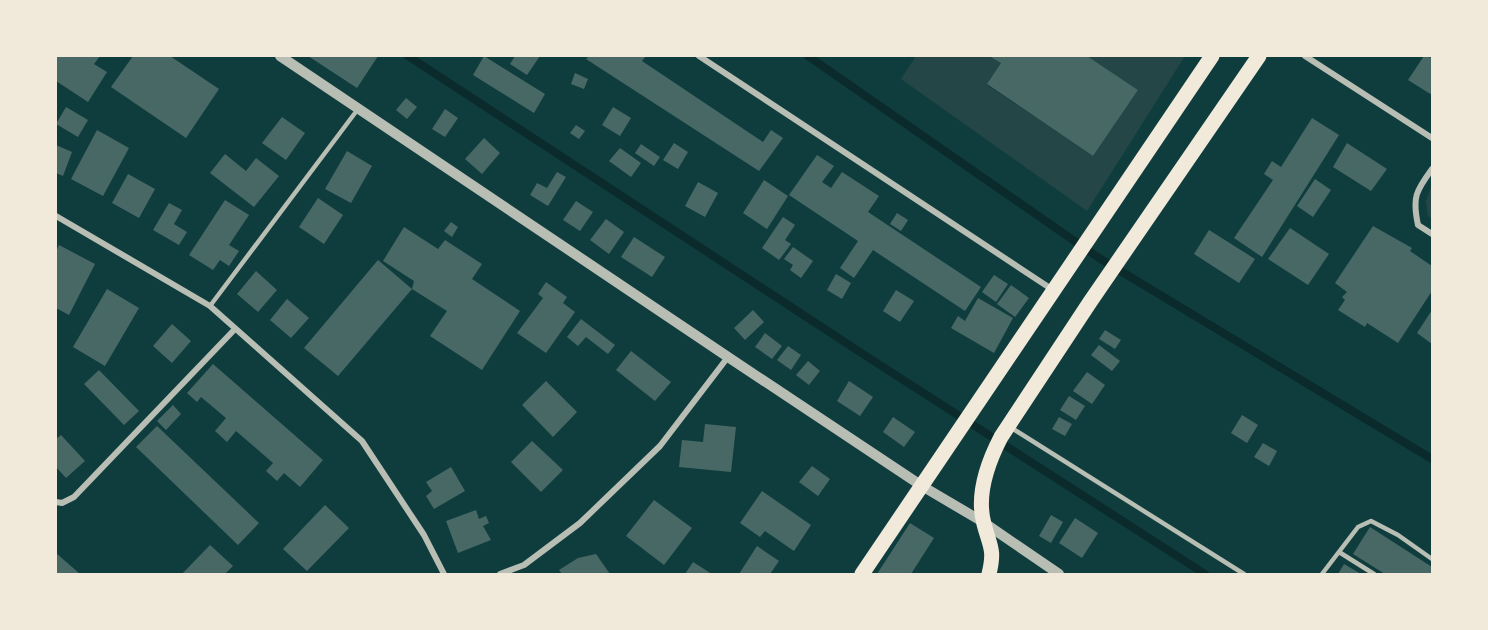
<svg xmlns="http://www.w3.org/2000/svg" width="1488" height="630" font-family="Raleway,sans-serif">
<rect width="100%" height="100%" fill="#0f3d3e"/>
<path fill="#244646" d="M916,56H989L1001,63L987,85L1093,156L1138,90L1087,56H1185L1087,211L901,79Z
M1432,184V219L1428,216L1426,201Z"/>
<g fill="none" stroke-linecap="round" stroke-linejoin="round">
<path stroke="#0a2a2b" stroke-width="8" d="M408,56L866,356L1205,574
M808,56L1099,258L1432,459"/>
</g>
<path fill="#486865" d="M56,56H100L94,64L107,72L88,102L56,81Z
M133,56H170L219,89L186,138L111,87Z
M308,56H378L357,88Z
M484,56L545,94L534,113L473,75Z
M515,56H540L527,75L510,64Z
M589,56H646L642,61L763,142L771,130L783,138L759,171L586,59Z
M989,56H1087L1138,90L1093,156L987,84L1001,63Z
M1424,56L1432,58V95L1408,80Z
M575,73L588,79L584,89L571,84Z
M406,98L417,107L407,119L396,110Z
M66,107L88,120L78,137L56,124Z
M613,107L631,118L620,136L602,125Z
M445,109L458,118L445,137L432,129Z
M282,117L305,133L286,160L262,143Z
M1312,118L1339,135L1262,257L1234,238L1273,180L1264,174L1272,161L1281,167Z
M576,125L585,131L579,139L570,133Z
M97,130L129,148L103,196L71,179Z
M484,138L500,153L482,174L465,159Z
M674,143L688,152L678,169L663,160Z
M1347,143L1387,169L1371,191L1333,167Z
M641,144L660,157L654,166L635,153Z
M56,145L72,152L63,176L56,173Z
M620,148L641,163L631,177L609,161Z
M347,151L372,166L351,203L325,189Z
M225,154L246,171L256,158L279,176L254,207L210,173Z
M817,155L834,166L822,182L831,188L842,172L879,196L868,212L981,287L965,311L873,250L854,278L840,268L858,241L789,195Z
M557,172L566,177L548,206L530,195L537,183L547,188Z
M128,174L155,189L139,218L112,203Z
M1315,179L1331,190L1313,217L1297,206Z
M764,180L788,196L767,229L743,213Z
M698,182L718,193L705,217L685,206Z
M318,198L343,215L324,244L299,227Z
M225,200L249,215L229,245L239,251L229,266L220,260L213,270L189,255Z
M576,201L593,212L580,231L563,220Z
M169,203L182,210L174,224L187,232L179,245L153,230Z
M897,213L908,220L901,231L890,224Z
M783,217L795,225L785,240L791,244L779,260L762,248Z
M606,219L624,232L609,254L590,240Z
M451,222L458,227L452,237L444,231Z
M1373,226L1412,248L1410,251L1432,266V291L1398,343L1367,323L1365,327L1338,310L1345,300L1342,297L1347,292L1335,283Z
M404,227L438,249L445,240L482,264L472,279L520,311L482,370L430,336L447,311L412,289L338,376L304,348L378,260L412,289L414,281L383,261Z
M1290,228L1329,254L1308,285L1268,259Z
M1209,230L1255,259L1239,283L1194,254Z
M634,237L665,257L652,277L621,257Z
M59,245L95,264L69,315L56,308V252Z
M793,247L813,261L801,278L790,270L793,265L784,259Z
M256,271L277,290L258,312L237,294Z
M836,274L851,283L842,299L827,290Z
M994,275L1008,284L996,302L982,292Z
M546,282L567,297L563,303L575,312L546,353L517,333L543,298L538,294Z
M1011,285L1029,298L1015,317L997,304Z
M107,289L139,308L105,366L73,347Z
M896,290L914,301L900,322L883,311Z
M978,298L1013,318L994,353L951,328L958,316L965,321Z
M287,299L309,318L291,338L270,320Z
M753,310L764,322L745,340L734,328Z
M1432,310V344L1417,333Z
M581,319L615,345L608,354L586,337L578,346L567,337Z
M172,324L191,341L172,363L153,346Z
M1105,330L1121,340L1115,349L1099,339Z
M765,333L782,346L772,359L755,347Z
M1099,345L1120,361L1112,371L1091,355Z
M788,346L801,355L791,370L777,360Z
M631,351L671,382L655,401L616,370Z
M808,361L820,371L809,385L796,375Z
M213,364L323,460L300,487L284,473L277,481L266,471L273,463L236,431L227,442L215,431L226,418L201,397L197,402L187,393Z
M99,370L139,411L124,425L84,384Z
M1087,372L1105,385L1092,404L1073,391Z
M546,381L577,412L553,437L522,405Z
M849,381L873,397L860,416L837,401Z
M1069,396L1085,406L1076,420L1060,410Z
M173,405L181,414L166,430L157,421Z
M1242,415L1258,425L1247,443L1231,433Z
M893,417L915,432L904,447L883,432Z
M1059,417L1072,424L1065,436L1052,429Z
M705,424L736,427L731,472L679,467L682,440L703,442Z
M157,426L259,523L238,545L136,447Z
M61,435L85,461L66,478L56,467V439Z
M532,441L563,470L541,492L511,462Z
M1263,443L1277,451L1269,466L1254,457Z
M812,466L830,479L818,496L799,482Z
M451,467L465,491L434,509L426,496L432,491L426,482Z
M762,491L811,525L794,551L765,531L760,537L740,523Z
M654,500L692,528L664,565L626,536Z
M325,505L349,528L307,571L283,549Z
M476,510L479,519L486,516L489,523L483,526L491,540L458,553L446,521Z
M1051,515L1063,522L1051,543L1039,536Z
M1075,518L1098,533L1082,558L1059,543Z
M910,523L934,538L911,574H877Z
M1370,527L1432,567V574H1385L1353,554Z
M210,545L233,566L225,574H182Z
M757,546L779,561L770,574H739Z
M56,553L80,574H56Z
M596,554L610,574H562L559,570L578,558Z
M693,562L712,574H685Z
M1344,564L1361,574H1338Z"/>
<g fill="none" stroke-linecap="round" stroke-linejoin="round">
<path stroke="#b8beb3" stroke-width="4.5" d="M210,306L358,109
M1010,427L1244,574
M1339,552L1374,574
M1322,574L1358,527L1371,521L1398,535L1432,559"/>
<path stroke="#b8beb3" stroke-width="6" d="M699,56L1053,290
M1305,56L1432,138
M1432,169C1416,191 1412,197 1418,225L1432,234
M56,216L210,306L362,441L424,535L444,574
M56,502L62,503L74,497L235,329
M500,574L524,565L580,523L660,446L728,357"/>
<path stroke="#b8beb3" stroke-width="10" d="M280,56L728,357L922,486L983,522L1059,574"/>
<path stroke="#f1e9da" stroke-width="15" d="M862,574L1212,56
M989,574C995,549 990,547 984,524C976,495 988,462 1001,437L1090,302L1259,56"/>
</g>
<rect width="1488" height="630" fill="none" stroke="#f1e9da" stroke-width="114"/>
</svg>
